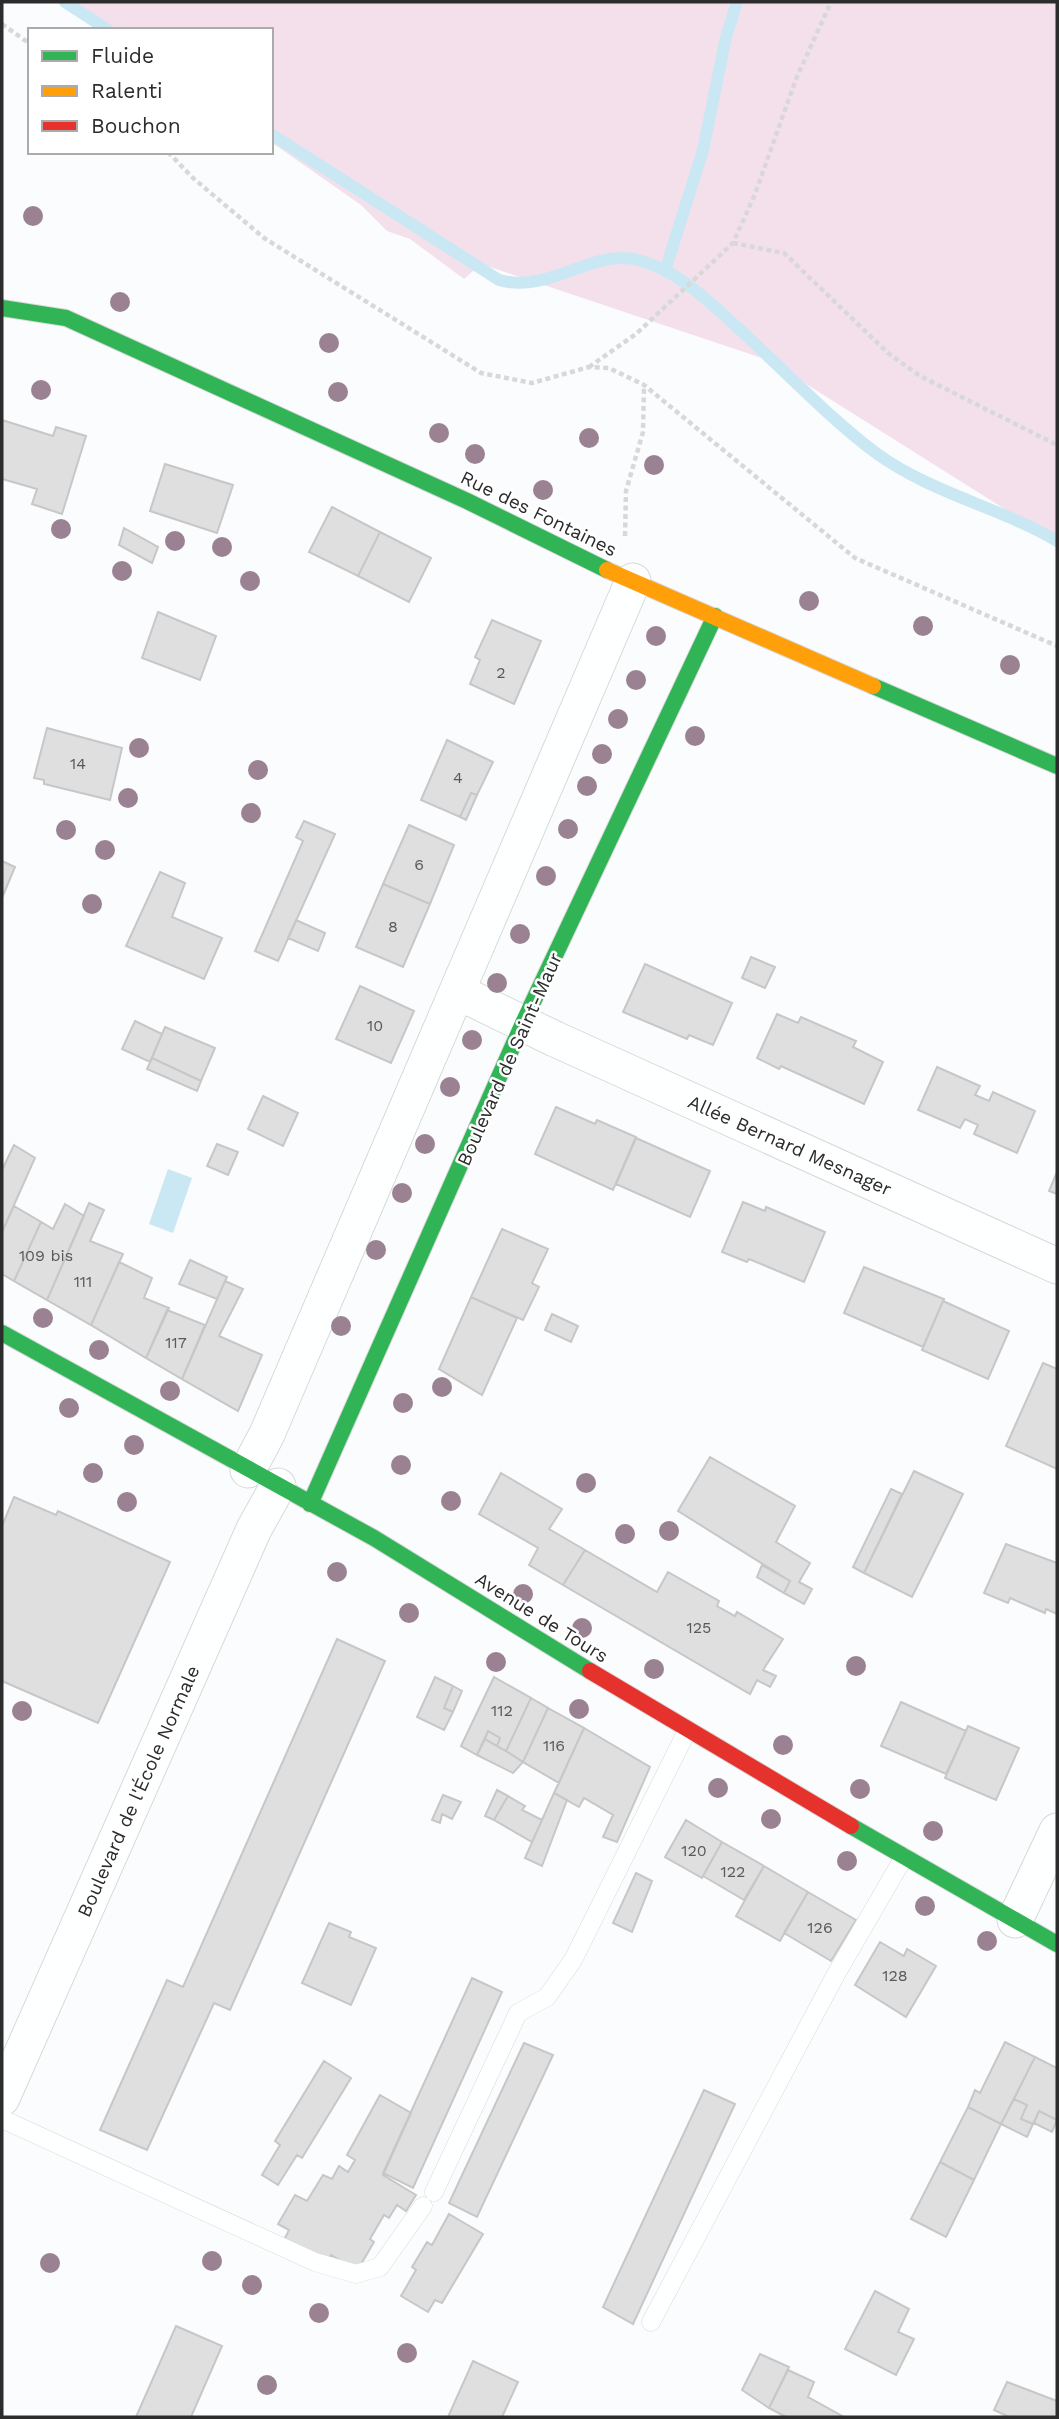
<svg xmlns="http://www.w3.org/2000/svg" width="1059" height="2419" font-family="'Work Sans',sans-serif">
<rect width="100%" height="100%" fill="#fbfcfd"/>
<path fill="#f4e0eb" d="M72,2H1057V542L768,360L481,264L464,279L410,239L387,231L361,205L271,142V30H112Z"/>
<path fill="#c9e8f3" d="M168,1169L192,1178L173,1233L149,1224Z"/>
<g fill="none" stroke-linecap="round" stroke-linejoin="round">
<path stroke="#c9e8f3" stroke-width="12" d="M65,2L108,30
M271,134L499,280C552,294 591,248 638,260C679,271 707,300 738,328C781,367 830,419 876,453C931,493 999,507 1057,541
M665,271L703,150L726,37L737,2"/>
</g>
<path fill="#dfdfe0" stroke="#c7c7c8" stroke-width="2" d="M2,420L53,436L56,427L86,436L62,514L32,504L37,489L2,479Z
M165,464L233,485L217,533L150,511Z
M332,507L380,532L358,576L309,552Z
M124,528L158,547L152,563L119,545Z
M380,532L431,558L409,602L358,576Z
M158,612L216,636L200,680L142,658Z
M492,620L541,641L514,704L470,684L480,660L475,657Z
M47,728L122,748L110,800L44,784V780L34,778Z
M447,740L493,762L477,795L471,793L460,817L421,800Z
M471,793L477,795L466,820L460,817Z
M304,821L335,834L278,961L255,951L303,841L296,837Z
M409,825L454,845L430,904L383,884Z
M2,861L15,867L2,898Z
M160,872L185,883L172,917L222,938L204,979L126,946Z
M383,884L430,904L403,967L356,947Z
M296,920L325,933L318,951L288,938Z
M751,957L775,967L765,988L742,978Z
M645,964L732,1003L713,1045L689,1035L687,1039L623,1012Z
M360,986L414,1011L391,1063L336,1039Z
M777,1014L798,1023L801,1017L856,1041L853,1047L883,1062L864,1104L781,1066L779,1069L757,1058Z
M135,1021L162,1034L150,1062L122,1049Z
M165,1027L215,1048L201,1081L152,1058Z
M152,1058L201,1081L197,1091L147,1069Z
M937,1067L980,1086L975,1095L989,1101L993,1092L1035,1111L1017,1153L974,1134L978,1125L965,1119L960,1128L918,1110Z
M263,1096L298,1113L283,1146L248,1129Z
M556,1107L595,1124L597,1120L636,1137L613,1190L535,1154Z
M636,1138L710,1171L690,1217L616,1184Z
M217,1144L238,1152L228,1175L207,1166Z
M14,1145L35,1158L2,1232V1170Z
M1057,1172V1194L1049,1191Z
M743,1202L765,1211L766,1207L825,1232L804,1282L749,1259L747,1262L722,1252Z
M89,1203L104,1210L90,1241L123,1254L91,1325L47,1300Z
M65,1204L84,1216L47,1300L14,1281L41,1222L53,1229Z
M14,1206L41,1222L14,1281L2,1274V1232Z
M502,1229L548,1249L532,1283L539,1287L523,1320L471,1297Z
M190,1260L227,1277L217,1299L179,1284Z
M119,1262L152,1278L144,1298L169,1308L146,1358L91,1325Z
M864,1267L944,1299L923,1347L844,1313Z
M225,1281L243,1289L219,1336L262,1355L238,1411L182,1379Z
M471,1297L517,1318L482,1395L439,1369Z
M943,1301L1009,1331L988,1379L922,1350Z
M167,1310L205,1325L182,1379L146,1358Z
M552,1314L578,1326L571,1342L545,1330Z
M1043,1363L1057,1369V1469L1006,1446Z
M710,1457L795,1506L776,1542L810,1563L799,1582L812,1589L804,1604L784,1593L790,1581L678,1511Z
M914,1471L963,1494L912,1597L864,1573Z
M501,1473L562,1509L549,1529L585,1550L563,1585L529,1565L538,1548L479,1514Z
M891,1489L902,1494L864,1573L853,1567Z
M14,1497L56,1515L58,1511L170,1562L98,1723L2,1681V1526Z
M1006,1544L1057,1563V1614L1046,1609L1045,1613L1010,1598L1008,1603L984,1593Z
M585,1550L657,1592L668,1572L719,1601L717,1606L735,1616L737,1612L783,1639L763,1670L776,1676L770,1687L757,1680L750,1694L563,1585Z
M762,1565L790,1581L784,1593L757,1577Z
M337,1639L385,1661L230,2010L214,2003L147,2150L100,2130L167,1980L183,1987Z
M435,1677L453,1686L444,1708L453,1712L444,1730L417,1717Z
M494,1677L531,1698L506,1751L497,1746L500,1738L488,1731L477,1755L461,1746Z
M453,1686L462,1691L453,1712L444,1708Z
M531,1698L548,1708L523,1762L506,1751Z
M901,1702L966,1731L946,1774L881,1746Z
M548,1708L584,1728L559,1783L523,1762Z
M968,1726L1019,1748L996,1800L945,1778Z
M584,1728L650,1767L617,1842L603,1837L613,1815L584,1798L579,1807L554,1793Z
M488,1731L500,1738L497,1746L485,1739Z
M485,1739L506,1751L523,1762L513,1773L477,1755Z
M497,1790L508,1796L494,1820L485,1816Z
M554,1793L567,1800L542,1866L525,1858Z
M443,1795L461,1802L452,1819L442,1814L440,1823L432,1820Z
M508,1796L525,1806L522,1810L542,1820L532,1842L494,1820Z
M686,1820L722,1842L702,1878L665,1857Z
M722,1842L764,1866L744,1900L703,1876Z
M764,1866L808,1892L780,1941L736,1916Z
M636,1873L652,1881L632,1932L613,1923Z
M808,1892L856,1920L831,1961L784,1933Z
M329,1923L351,1932L349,1937L376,1948L351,2005L302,1983Z
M880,1942L904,1956L907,1949L936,1966L906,2017L855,1985Z
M472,1978L502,1992L413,2188L383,2173Z
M1005,2042L1035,2057L1001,2124L968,2107L975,2090L980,2093Z
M524,2043L553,2055L477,2217L449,2203Z
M1035,2057L1057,2068V2120L1039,2111L1033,2124L1021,2119L1027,2105L1014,2099Z
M324,2061L351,2078L302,2158L297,2155L278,2185L262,2175L280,2145L275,2141Z
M704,2090L735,2104L633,2324L603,2307Z
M380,2095L411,2113L383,2175L416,2195L406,2211L397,2205L389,2218L384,2215L370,2239L374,2242L357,2271L331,2255L328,2261L284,2240L289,2230L278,2224L295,2195L307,2201L323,2175L332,2179L339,2166L348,2172L355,2160L347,2155Z
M1014,2099L1027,2105L1021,2119L1033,2124L1027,2137L1001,2124Z
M968,2107L1001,2124L974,2180L940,2162Z
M1039,2111L1057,2120L1052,2132L1034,2123Z
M940,2162L974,2180L946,2237L911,2219Z
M449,2214L483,2234L442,2303L435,2300L428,2312L401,2296L416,2270L412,2267L427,2242L432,2245Z
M875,2291L909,2309L898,2332L914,2339L896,2375L845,2349Z
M176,2326L222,2346L191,2417H136Z
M760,2354L789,2367L769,2408L742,2390Z
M473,2361L518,2382L502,2417H448Z
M788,2370L814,2382L808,2397L844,2417H786L769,2408Z
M1007,2382L1057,2401V2417H1009L994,2410Z"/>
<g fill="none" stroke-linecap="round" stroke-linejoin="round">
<g stroke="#d8d9da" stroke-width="19">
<path id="lane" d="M2,2119L315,2262L356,2274L380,2267L423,2206
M434,2192L518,2013L547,1997L573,1960L687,1731
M651,2322L835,1976L904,1857"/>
</g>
<g stroke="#d8d9da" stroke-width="37">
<path id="street" d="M458,992L555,1039L1057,1266
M248,1470L267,1434C387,1149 513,866 633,581
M1015,1920L1057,1831
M2,2098L254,1529L278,1486"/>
</g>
<g stroke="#d8d9da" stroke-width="18">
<path id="fast" d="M2,308L66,318L467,501L607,570
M873,686L1057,766
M2,1333L374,1538L590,1671
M310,1504L523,1023L715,616
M851,1826L1057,1944"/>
</g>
<g stroke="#d8d9da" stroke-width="18">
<path id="slow" d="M607,570L873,686"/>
</g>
<g stroke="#d8d9da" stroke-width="18">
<path id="jam" d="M590,1671L851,1826"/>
</g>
<path stroke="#d8d8d9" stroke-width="4.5" stroke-dasharray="5 3.5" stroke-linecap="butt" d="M2,24L30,44
M168,152L193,178L264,238L481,373L532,383L589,367L609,368L644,385L855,558L1057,646
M733,243L784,253L888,353L920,376L1057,445
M589,367L636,334L733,243L755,194L796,79L831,2
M625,536L626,491L643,432L644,386"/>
<use href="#lane" stroke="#feffff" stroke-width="18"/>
<use href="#street" stroke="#feffff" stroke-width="35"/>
<use href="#fast" stroke="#30b455" stroke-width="16"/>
<use href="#slow" stroke="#ff9f0a" stroke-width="16"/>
<use href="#jam" stroke="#e5322d" stroke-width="16"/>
</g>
<g fill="#9b8293">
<circle cx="33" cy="216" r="10"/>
<circle cx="120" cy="302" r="10"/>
<circle cx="329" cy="343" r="10"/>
<circle cx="41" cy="390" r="10"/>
<circle cx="338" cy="392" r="10"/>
<circle cx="439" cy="433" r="10"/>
<circle cx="589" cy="438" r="10"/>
<circle cx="475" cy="454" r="10"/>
<circle cx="654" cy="465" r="10"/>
<circle cx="543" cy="490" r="10"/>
<circle cx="61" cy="529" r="10"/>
<circle cx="175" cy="541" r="10"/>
<circle cx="222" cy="547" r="10"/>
<circle cx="122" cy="571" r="10"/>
<circle cx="250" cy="581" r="10"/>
<circle cx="809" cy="601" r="10"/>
<circle cx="923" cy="626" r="10"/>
<circle cx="656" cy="636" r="10"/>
<circle cx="1010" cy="665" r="10"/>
<circle cx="636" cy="680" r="10"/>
<circle cx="618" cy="719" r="10"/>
<circle cx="695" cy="736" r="10"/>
<circle cx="139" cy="748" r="10"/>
<circle cx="602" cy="754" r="10"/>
<circle cx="258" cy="770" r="10"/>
<circle cx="587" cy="786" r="10"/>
<circle cx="128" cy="798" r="10"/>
<circle cx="251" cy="813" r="10"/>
<circle cx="568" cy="829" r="10"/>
<circle cx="66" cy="830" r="10"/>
<circle cx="105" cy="850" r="10"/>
<circle cx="546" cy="876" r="10"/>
<circle cx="92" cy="904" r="10"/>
<circle cx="520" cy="934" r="10"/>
<circle cx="497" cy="983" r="10"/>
<circle cx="472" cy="1040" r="10"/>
<circle cx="450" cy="1087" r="10"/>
<circle cx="425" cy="1144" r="10"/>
<circle cx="402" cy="1193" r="10"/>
<circle cx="376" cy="1250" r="10"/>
<circle cx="43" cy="1318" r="10"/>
<circle cx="341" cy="1326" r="10"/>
<circle cx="99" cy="1350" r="10"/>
<circle cx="442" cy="1387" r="10"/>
<circle cx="170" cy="1391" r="10"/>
<circle cx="403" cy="1403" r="10"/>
<circle cx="69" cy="1408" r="10"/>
<circle cx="134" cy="1445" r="10"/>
<circle cx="401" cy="1465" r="10"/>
<circle cx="93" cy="1473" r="10"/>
<circle cx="586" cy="1483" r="10"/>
<circle cx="451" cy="1501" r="10"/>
<circle cx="127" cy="1502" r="10"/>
<circle cx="669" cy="1531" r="10"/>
<circle cx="625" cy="1534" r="10"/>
<circle cx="337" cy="1572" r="10"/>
<circle cx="523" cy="1594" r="10"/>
<circle cx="409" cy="1613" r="10"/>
<circle cx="582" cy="1628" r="10"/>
<circle cx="496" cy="1662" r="10"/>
<circle cx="856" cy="1666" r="10"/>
<circle cx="654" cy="1669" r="10"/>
<circle cx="579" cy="1709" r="10"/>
<circle cx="22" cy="1711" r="10"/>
<circle cx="783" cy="1745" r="10"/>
<circle cx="718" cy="1788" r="10"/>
<circle cx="860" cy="1789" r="10"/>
<circle cx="771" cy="1819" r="10"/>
<circle cx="933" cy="1831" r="10"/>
<circle cx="847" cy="1861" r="10"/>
<circle cx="925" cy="1906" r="10"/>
<circle cx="987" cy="1941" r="10"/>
<circle cx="212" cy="2261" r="10"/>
<circle cx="50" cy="2263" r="10"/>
<circle cx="252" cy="2285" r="10"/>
<circle cx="319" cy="2313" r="10"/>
<circle cx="407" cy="2353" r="10"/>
<circle cx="267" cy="2385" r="10"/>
</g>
<g text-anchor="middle" stroke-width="5" stroke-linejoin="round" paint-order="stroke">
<g font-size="16" fill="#59595a">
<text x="501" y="678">2</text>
<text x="78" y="769">14</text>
<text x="458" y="783">4</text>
<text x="419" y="870">6</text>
<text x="393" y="932">8</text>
<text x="375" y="1031">10</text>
<text x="46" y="1261">109 bis</text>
<text x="83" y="1287">111</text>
<text x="176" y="1348">117</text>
<text x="699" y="1633">125</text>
<text x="502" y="1716">112</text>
<text x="554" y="1751">116</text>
<text x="694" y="1856">120</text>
<text x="733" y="1877">122</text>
<text x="820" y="1933">126</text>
<text x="895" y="1981">128</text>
</g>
<g font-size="19" fill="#2c2c2d" stroke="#fff">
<text transform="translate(539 513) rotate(26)" y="7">Rue des Fontaines</text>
<text transform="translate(509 1059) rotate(-66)" y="7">Boulevard de Saint-Maur</text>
<text transform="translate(790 1145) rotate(24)" y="7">Allée Bernard Mesnager</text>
<text transform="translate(542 1617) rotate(32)" y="7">Avenue de Tours</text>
<text transform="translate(138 1791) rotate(-66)" y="7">Boulevard de l'École Normale</text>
</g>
</g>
<rect width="1059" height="2419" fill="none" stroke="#2c2c2d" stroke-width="7"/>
<rect x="28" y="28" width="245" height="126" fill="#ffffff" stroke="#ababab" stroke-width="2"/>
<rect x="42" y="51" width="35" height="10" fill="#30b455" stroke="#ababab" stroke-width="2"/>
<text x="91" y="63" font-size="21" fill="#2c2c2d">Fluide</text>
<rect x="42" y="86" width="35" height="10" fill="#ff9f0a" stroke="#ababab" stroke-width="2"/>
<text x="91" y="98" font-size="21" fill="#2c2c2d">Ralenti</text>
<rect x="42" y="121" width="35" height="10" fill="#e5322d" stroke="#ababab" stroke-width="2"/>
<text x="91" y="133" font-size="21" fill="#2c2c2d">Bouchon</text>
</svg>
